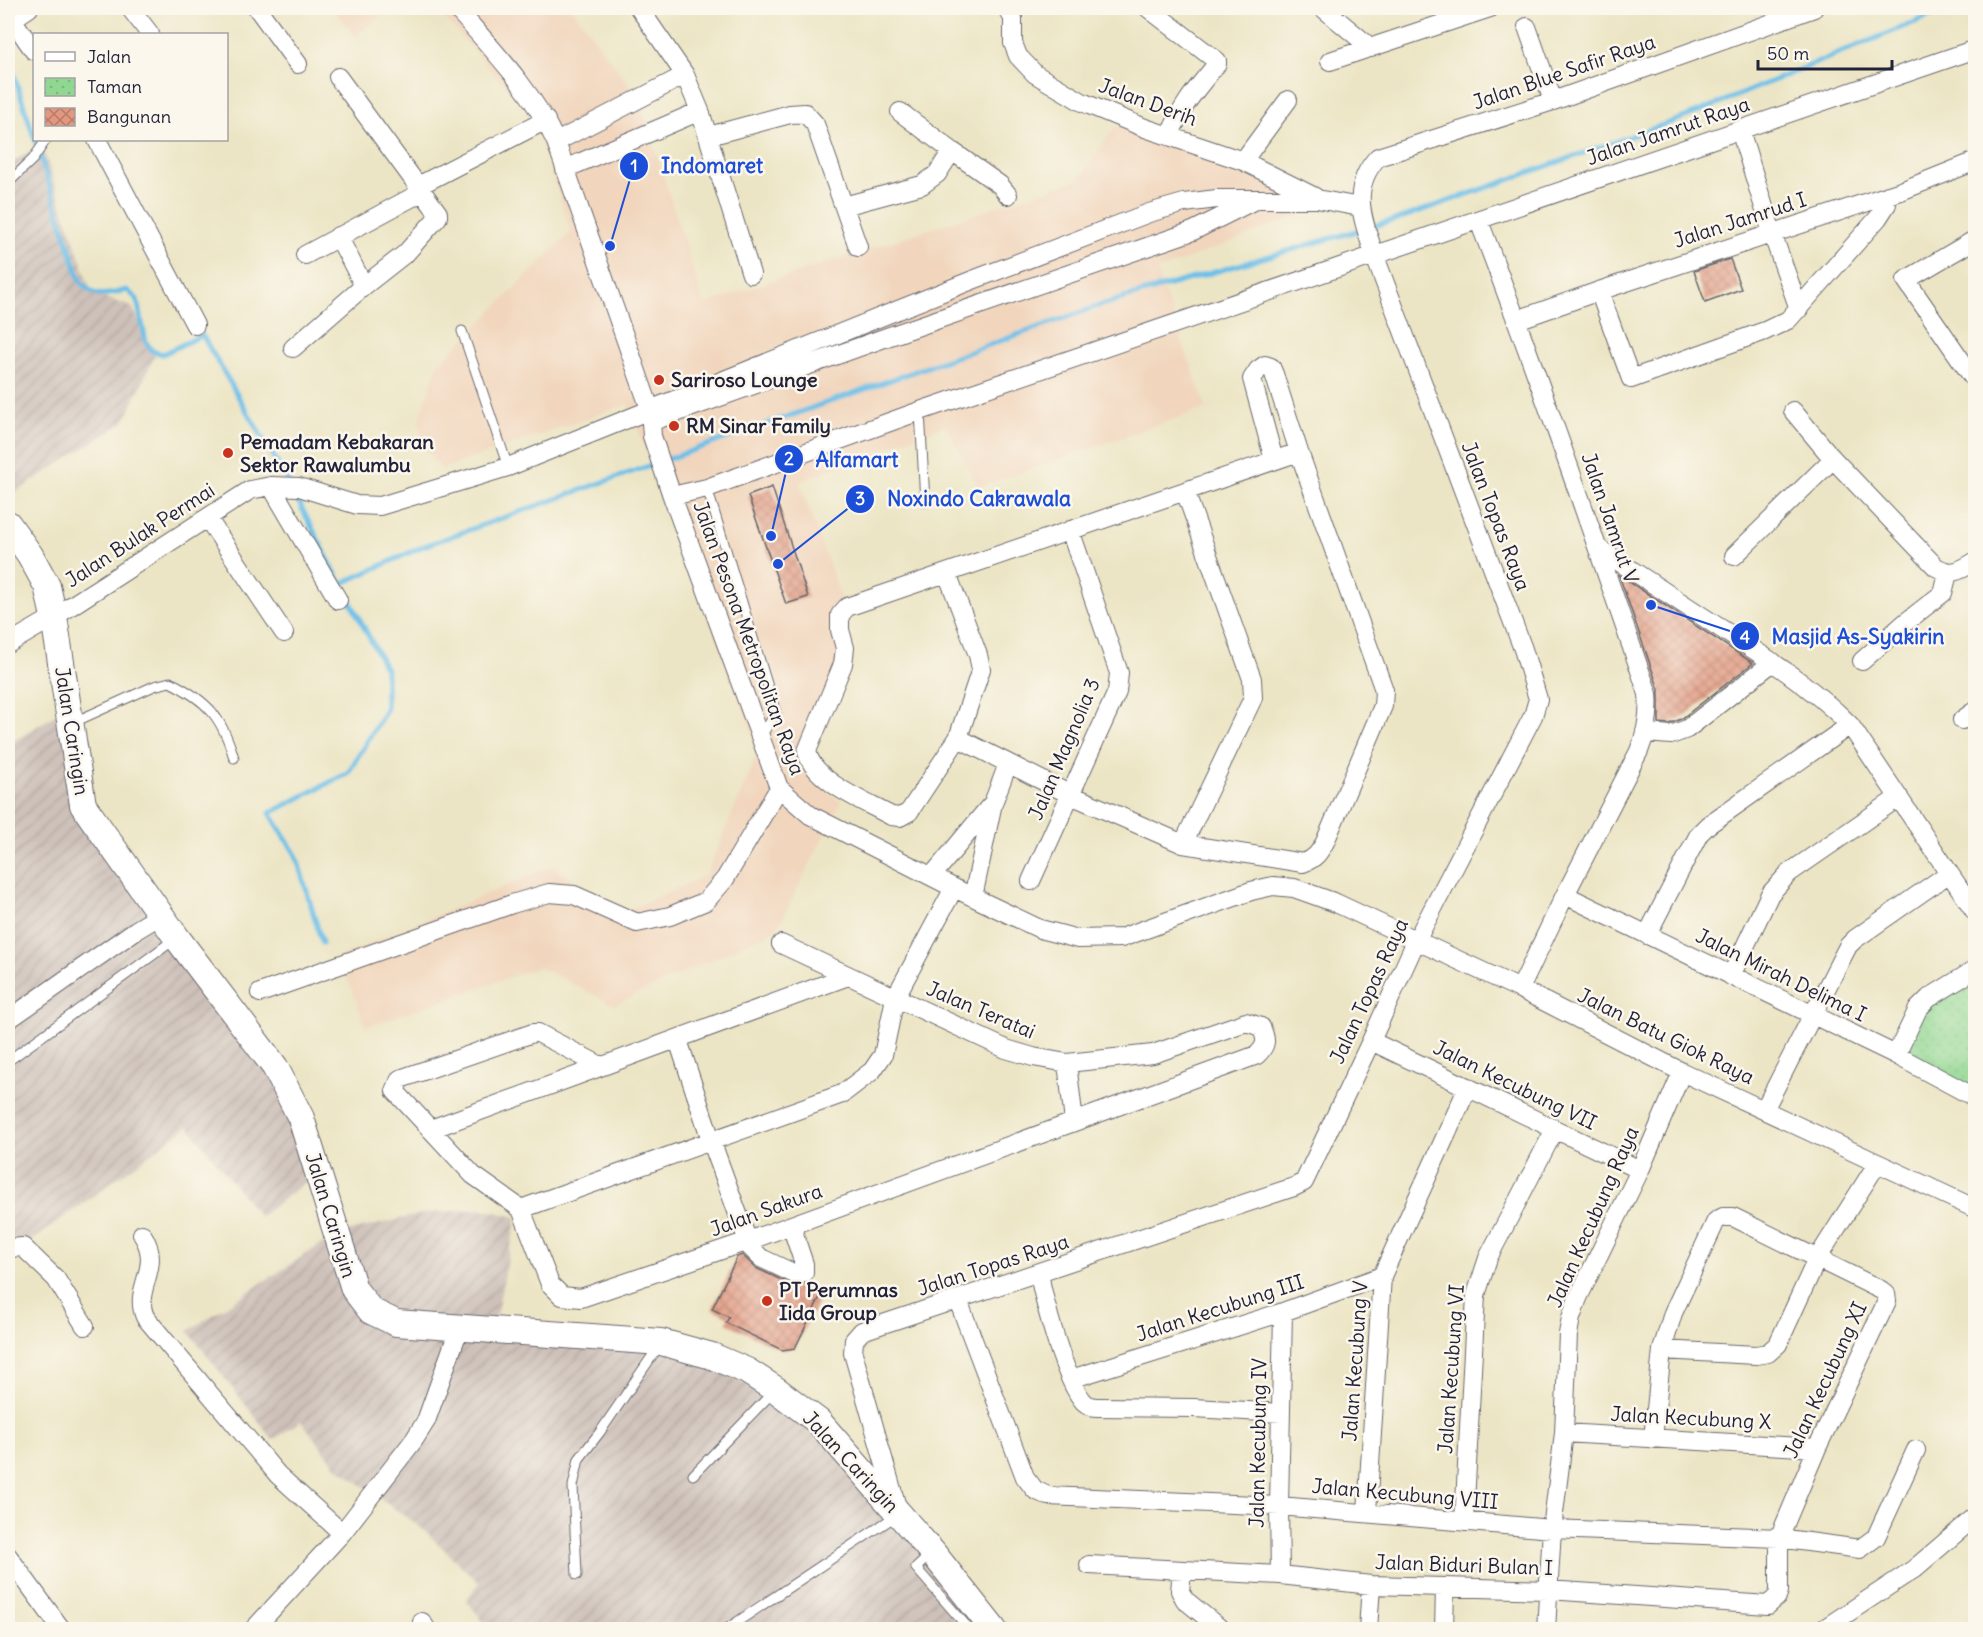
<svg xmlns="http://www.w3.org/2000/svg" width="1983" height="1637" font-family="Delius,sans-serif">
<defs>
<pattern id="industrial-furrows" width="10" height="10" patternUnits="userSpaceOnUse" patternTransform="scale(1.5)"><rect width="10" height="10" fill="#cec1b9"/><path d="M-1 1l2-2M0 10L10 0M9 11l2-2" fill="none" stroke="#b1a6a0"/></pattern>
<pattern id="park-dots" width="8" height="8" patternUnits="userSpaceOnUse" patternTransform="scale(1.5)"><rect width="8" height="8" fill="#90d791"/><path d="M2 2h.1M6 6h.1" fill="none" stroke="#7cb87e" stroke-width="1.8" stroke-linecap="round"/></pattern>
<pattern id="building-cross-hatch" width="8" height="8" patternUnits="userSpaceOnUse" patternTransform="scale(1.5)"><rect width="8" height="8" fill="#e2987f"/><path d="M0 0l8 8M0 8l8-8" fill="none" stroke="#b77c69"/></pattern>
</defs>
<rect width="100%" height="100%" fill="#fbf7ec"/>
<filter id="ink" filterUnits="userSpaceOnUse"><feTurbulence type="fractalNoise" baseFrequency=".0167" numOctaves="2"/><feDisplacementMap in="SourceGraphic" scale="12" xChannelSelector="R" yChannelSelector="G"/><feConvolveMatrix kernelMatrix="1 2 1 2 8 2 1 2 1" color-interpolation-filters="sRGB"/></filter>
<filter id="wash" filterUnits="userSpaceOnUse"><feTurbulence type="fractalNoise" baseFrequency=".008" numOctaves="4" result="noise"/><feDisplacementMap in="SourceGraphic" scale="24" xChannelSelector="R" yChannelSelector="G"/><feGaussianBlur stdDeviation="1.35" result="paint"/><feColorMatrix in="noise" values="0 0 0 0 0 0 0 0 0 0 0 0 0 0 0 0 0 1.4 0 .05"/><feComposite in="paint" operator="in"/></filter>
<g filter="url(#wash)">
<rect width="100%" height="100%" fill="#ece5c5"/>
<path fill="#f1d5bc" d="M333,8H390L355,36Z
M436,8H572L638,97L704,304L1077,180L1116,126L1223,154L1299,180L1309,211L1157,271L1206,408L979,487L945,425L799,482L839,592L849,658L802,746L804,770L841,802L777,929L614,1005L539,967L366,1027L339,957L552,866L622,913L706,875L759,751L628,404L442,469L421,445L419,420L438,365L571,232L534,119Z"/>
<path fill="url(#industrial-furrows)" d="M41,144L92,293L132,307L155,355L124,422L8,497V165Z
M69,706L83,806L302,1115L320,1170L260,1217L188,1126L36,1238L8,1250V1021L15,1015L8,1004V745Z
M482,1209L517,1217L493,1330L664,1343L817,1419L993,1629H489L466,1600L479,1583L424,1530L337,1467L301,1421L273,1440L188,1331L337,1234L426,1213Z"/>
<path fill="url(#park-dots)" stroke="#597c66" stroke-width="1.5" d="M1975,969V1098L1896,1055L1918,1009Z"/>
<g fill="none" stroke-linecap="round" stroke-linejoin="round">
<path stroke="#6cbfe8" stroke-width="5" d="M8,56L34,137
M35,140L80,281C96,300 105,295 127,290L137,299L146,342L152,351L163,354L202,335L289,483
M293,491L341,584L424,546L1104,304L1401,218L1688,116L1949,8
M322,943L296,855L270,813L348,773L386,710V669L341,584"/>
</g>
<g id="blocks">
<path fill="url(#building-cross-hatch)" d="M1730,259L1741,289L1705,302L1694,271Z
M772,487L808,597L786,604L748,496Z
M1619,575L1681,616L1753,663L1681,719L1669,724L1659,723V690Z
M742,1255L756,1268L792,1285L805,1284L822,1293L795,1348L782,1350L726,1323L729,1317L712,1309L737,1257Z"/>
</g>
</g>
<g filter="url(#ink)">
<use href="#blocks" fill-opacity="0" stroke="#69666b" stroke-width="1.5"/>
<g fill="none" stroke-linecap="round" stroke-linejoin="round">
<g stroke="#69666b" stroke-width="11">
<path id="service" d="M8,183L33,159L46,140
M462,331L508,467
M920,411L925,502
M707,488L776,713L761,736
M72,723L154,686L170,682C208,701 222,717 234,758
M8,1061L175,939
M693,1475L774,1391
M931,1554L916,1568L970,1630
M577,1575L573,1486L579,1459L600,1432L659,1346
M725,1630L897,1515"/>
</g>
<g stroke="#69666b" stroke-width="20">
<path id="minor" d="M130,8L150,34
M257,8L298,64
M456,8C493,50 533,91 556,142L650,409L652,436L672,496L779,788L810,815L954,888L1040,929L1078,939L1121,938L1251,891L1273,886L1294,888L1336,903L1520,989L1682,1072L1976,1209
M639,8L685,75L700,111L751,274
M1007,8L1013,18V43L1018,56L1035,74L1082,102L1145,128L1243,161L1315,197
M1148,8L1217,61V64C1198,87 1180,107 1170,136
M1323,8L1371,48
M12,19L34,51
M8,22L29,8
M1527,27L1553,101
M1330,61L1490,8
M338,77L418,186
M1740,130L1772,233L1799,309
M709,136L790,114L805,113L815,124L858,247
M97,140L195,325
M556,142L685,75
M952,151L1000,185L1008,195
M1243,161L1288,100
M565,169L700,111
M844,206L922,185L937,174L952,151L900,112
M1479,221C1539,377 1593,535 1648,694C1650,714 1647,731 1639,751L1565,895L1520,989
M338,236L364,286
M1976,239L1906,280L1976,382
M305,255L422,192
M1599,291L1631,379L1765,331L1788,320L1878,218L1887,204L1888,195
M1517,320L1599,291L1901,191L1976,161
M293,348L364,286L406,253L438,217V213L418,186L546,120
M1793,411L1833,459L1936,567C1953,576 1959,571 1976,561
M653,421L887,337L1193,231L1255,200
M271,486L338,600
M672,496L707,488L920,411L1976,49
M208,519L284,633
M1598,548C1637,574 1677,600 1717,626C1764,656 1810,685 1850,725L1976,913
M1734,556L1833,459
M947,573L978,655L981,669L958,738L909,812L900,817L891,816C866,802 812,781 807,751L843,664L845,648L840,630V615L847,607L1299,452
M8,644L54,617L250,490L271,486L299,487L357,505L380,506L508,467L970,281L1149,213L1184,203L1217,199H1317L1360,207
M1862,661L1906,622L1943,593L1948,573
M1962,720L1976,710
M1646,733L1671,735L1687,729L1773,662
M958,738L1071,795L1183,844L1303,863C1315,859 1319,853 1325,842L1383,706L1384,690L1299,452L1274,374L1271,367L1265,365L1258,370L1252,379L1274,460
M1183,844L1253,698L1252,679L1185,491
M932,876L990,806
M1031,881L1117,692L1119,673L1070,530
M1565,895L1896,1055L1976,1098
M973,897L993,803L1008,764
M1647,935L1699,834L1708,825L1850,725
M781,944L1006,1049L1033,1057L1067,1063L1153,1054L1246,1022L1261,1027C1267,1040 1267,1045 1257,1055L1074,1122L1067,1063
M1731,976L1770,894L1789,873L1899,797
M260,993L512,904L549,893L574,895L637,923L670,916L706,901L725,879L779,788
M8,1020L136,930L161,915
M678,1040L711,1140L750,1247L761,1258L797,1275L804,1273V1264L791,1225
M1371,1041L1640,1170
M1896,1055L1918,1009L1929,998L1976,969
M1764,1110L1848,946L1855,939L1948,874
M431,1129L848,976
M521,1209L550,1284L562,1296L581,1298L748,1241L1074,1122
M521,1209L842,1094L872,1071L883,1055L895,998L954,888
M521,1209L473,1175L395,1091L400,1079L533,1033H538L601,1066
M142,1234C164,1268 132,1287 145,1317L278,1475L342,1533
M8,1248L23,1247L56,1279L85,1326
M1039,1273C1044,1302 1065,1381 1084,1402C1088,1406 1092,1407 1097,1407L1194,1408L1281,1413
M958,1300L1025,1477L1035,1490L1048,1496L1279,1506L1552,1529L1779,1538L1860,1549L1876,1537L1916,1450
M1662,1350L1756,1355L1768,1353L1778,1344L1817,1259L1877,1164
M1071,1379L1283,1312L1382,1276
M1564,1433L1817,1448
M897,1507L853,1353L854,1340L862,1331L1294,1187L1304,1182L1371,1041L1416,941L1533,716L1538,699L1523,649L1374,254C1363,219 1349,188 1378,157L1553,101L1814,8
M1367,1512L1382,1276L1468,1087
M1464,1522L1476,1295L1488,1258L1555,1129
M8,1556L62,1630
M1089,1565L1280,1575L1371,1585L1548,1590L1768,1605L1777,1597L1779,1591V1538L1817,1448L1887,1301L1886,1294L1881,1290L1733,1217H1723L1716,1221L1673,1313L1662,1350L1653,1439
M1182,1571L1180,1591L1185,1600L1222,1630
M1280,1575L1279,1506L1283,1312
M422,1622L427,1630
M253,1630L342,1533L414,1440L426,1421L459,1329
M1368,1630L1371,1585
M1444,1630L1445,1587
M1546,1630L1552,1529L1564,1433L1568,1334L1571,1318L1578,1298L1640,1170L1682,1072
M1822,1630L1914,1569L1976,1516"/>
</g>
<g stroke="#69666b" stroke-width="28">
<path id="secondary" d="M8,524L30,555L47,586L54,617L83,805L177,938L275,1067L301,1118L354,1289L371,1311L396,1323L661,1342L712,1356L747,1371L775,1389L819,1422L933,1553L994,1630"/>
</g>
<use href="#service" stroke="#fff" stroke-width="9"/>
<use href="#minor" stroke="#fff" stroke-width="18"/>
<use href="#secondary" stroke="#fff" stroke-width="26"/>
</g>
</g>
<g fill="#c8321e" stroke="#fbf7ec" stroke-width="2">
<circle cx="659" cy="380" r="6"/>
<circle cx="674" cy="426" r="6"/>
<circle cx="228" cy="453" r="6"/>
<circle cx="767" cy="1301" r="6"/>
</g>
<g text-anchor="middle" stroke-width="5" stroke-linejoin="round" paint-order="stroke">
<g font-size="20" fill="#22223b" stroke="#fbf7ec">
<text transform="translate(1564 72) rotate(-19)" y="7">Jalan Blue Safir Raya</text>
<text transform="translate(1148 102) rotate(20)" y="7">Jalan Derih</text>
<text transform="translate(1668 131) rotate(-19)" y="7">Jalan Jamrut Raya</text>
<text transform="translate(1740 220) rotate(-18)" y="7">Jalan Jamrud I</text>
<text transform="translate(1496 516) rotate(69)" y="7">Jalan Topas Raya</text>
<text transform="translate(1610 518) rotate(71)" y="7">Jalan Jamrut V</text>
<text transform="translate(140 535) rotate(-33)" y="7">Jalan Bulak Permai</text>
<text transform="translate(749 638) rotate(70)" y="7">Jalan Pesona Metropolitan Raya</text>
<text transform="translate(72 731) rotate(81)" y="7">Jalan Caringin</text>
<text transform="translate(1064 749) rotate(-67)" y="7">Jalan Magnolia 3</text>
<text transform="translate(1781 975) rotate(26)" y="7">Jalan Mirah Delima I</text>
<text transform="translate(1369 991) rotate(-65)" y="7">Jalan Topas Raya</text>
<text transform="translate(981 1010) rotate(23)" y="7">Jalan Teratai</text>
<text transform="translate(1666 1036) rotate(26)" y="7">Jalan Batu Giok Raya</text>
<text transform="translate(1515 1085) rotate(26)" y="7">Jalan Kecubung VII</text>
<text transform="translate(766 1210) rotate(-20)" y="7">Jalan Sakura</text>
<text transform="translate(331 1215) rotate(73)" y="7">Jalan Caringin</text>
<text transform="translate(1593 1217) rotate(-66)" y="7">Jalan Kecubung Raya</text>
<text transform="translate(993 1265) rotate(-18)" y="7">Jalan Topas Raya</text>
<text transform="translate(1220 1308) rotate(-18)" y="7">Jalan Kecubung III</text>
<text transform="translate(1355 1361) rotate(-86)" y="7">Jalan Kecubung V</text>
<text transform="translate(1451 1369) rotate(-86)" y="7">Jalan Kecubung VI</text>
<text transform="translate(1825 1380) rotate(-65)" y="7">Jalan Kecubung XI</text>
<text transform="translate(1691 1418) rotate(3)" y="7">Jalan Kecubung X</text>
<text transform="translate(1258 1443) rotate(-89)" y="7">Jalan Kecubung IV</text>
<text transform="translate(851 1462) rotate(47)" y="7">Jalan Caringin</text>
<text transform="translate(1405 1494) rotate(5)" y="7">Jalan Kecubung VIII</text>
<text transform="translate(1464 1565) rotate(2)" y="7">Jalan Biduri Bulan I</text>
</g>
<g font-size="20" font-weight="bold" fill="#22223b" stroke="#fbf7ec" text-anchor="start">
<text x="671" y="387">Sariroso Lounge</text>
<text x="686" y="433">RM Sinar Family</text>
<text x="240" y="449">Pemadam Kebakaran<tspan x="240" dy="23">Sektor Rawalumbu</tspan></text>
<text x="779" y="1297">PT Perumnas<tspan x="779" dy="23">Iida Group</tspan></text>
</g>
</g>
<path fill="none" stroke="#1d4ed8" stroke-width="2" d="M610 246L634 166M771 536L789 459M778 564L860 499M1651 605L1745 636"/>
<g fill="#1d4ed8" stroke="#fbf7ec" stroke-width="2">
<circle cx="610" cy="246" r="6"/>
<circle cx="771" cy="536" r="6"/>
<circle cx="778" cy="564" r="6"/>
<circle cx="1651" cy="605" r="6"/>
<circle cx="634" cy="166" r="15"/>
<circle cx="789" cy="459" r="15"/>
<circle cx="860" cy="499" r="15"/>
<circle cx="1745" cy="636" r="15"/>
</g>
<g font-size="18" text-anchor="middle" font-weight="bold" fill="#fff">
<text x="634" y="172">1</text>
<text x="789" y="465">2</text>
<text x="860" y="505">3</text>
<text x="1745" y="643">4</text>
</g>
<g font-size="21" text-anchor="middle" font-weight="bold" fill="#1d4ed8" stroke="#fbf7ec" stroke-width="5" stroke-linejoin="round" paint-order="stroke">
<text x="712" y="173">Indomaret</text>
<text x="857" y="467">Alfamart</text>
<text x="979" y="506">Noxindo Cakrawala</text>
<text x="1858" y="644">Masjid As-Syakirin</text>
</g>
<rect width="1983" height="1637" fill="none" stroke="#fbf7ec" stroke-width="30"/>
<rect x="33" y="33" width="195" height="108" fill="#fbf7ec" stroke="#a4a2a5" stroke-width="1.5"/>
<rect x="45" y="52" width="30" height="9" fill="#ffffff" stroke="#a4a2a5" stroke-width="1.5"/>
<text x="87" y="63" font-size="18" fill="#22223b">Jalan</text>
<rect x="45" y="78" width="30" height="18" fill="url(#park-dots)" stroke="#a4a2a5" stroke-width="1.5"/>
<text x="87" y="93" font-size="18" fill="#22223b">Taman</text>
<rect x="45" y="108" width="30" height="18" fill="url(#building-cross-hatch)" stroke="#a4a2a5" stroke-width="1.5"/>
<text x="87" y="123" font-size="18" fill="#22223b">Bangunan</text>
<path d="M1758 60v9h134v-9" fill="none" stroke="#22223b" stroke-width="3"/>
<text x="1767" y="60" font-size="18" fill="#22223b" stroke="#fbf7ec" stroke-width="4.5" paint-order="stroke">50 m</text>
</svg>
